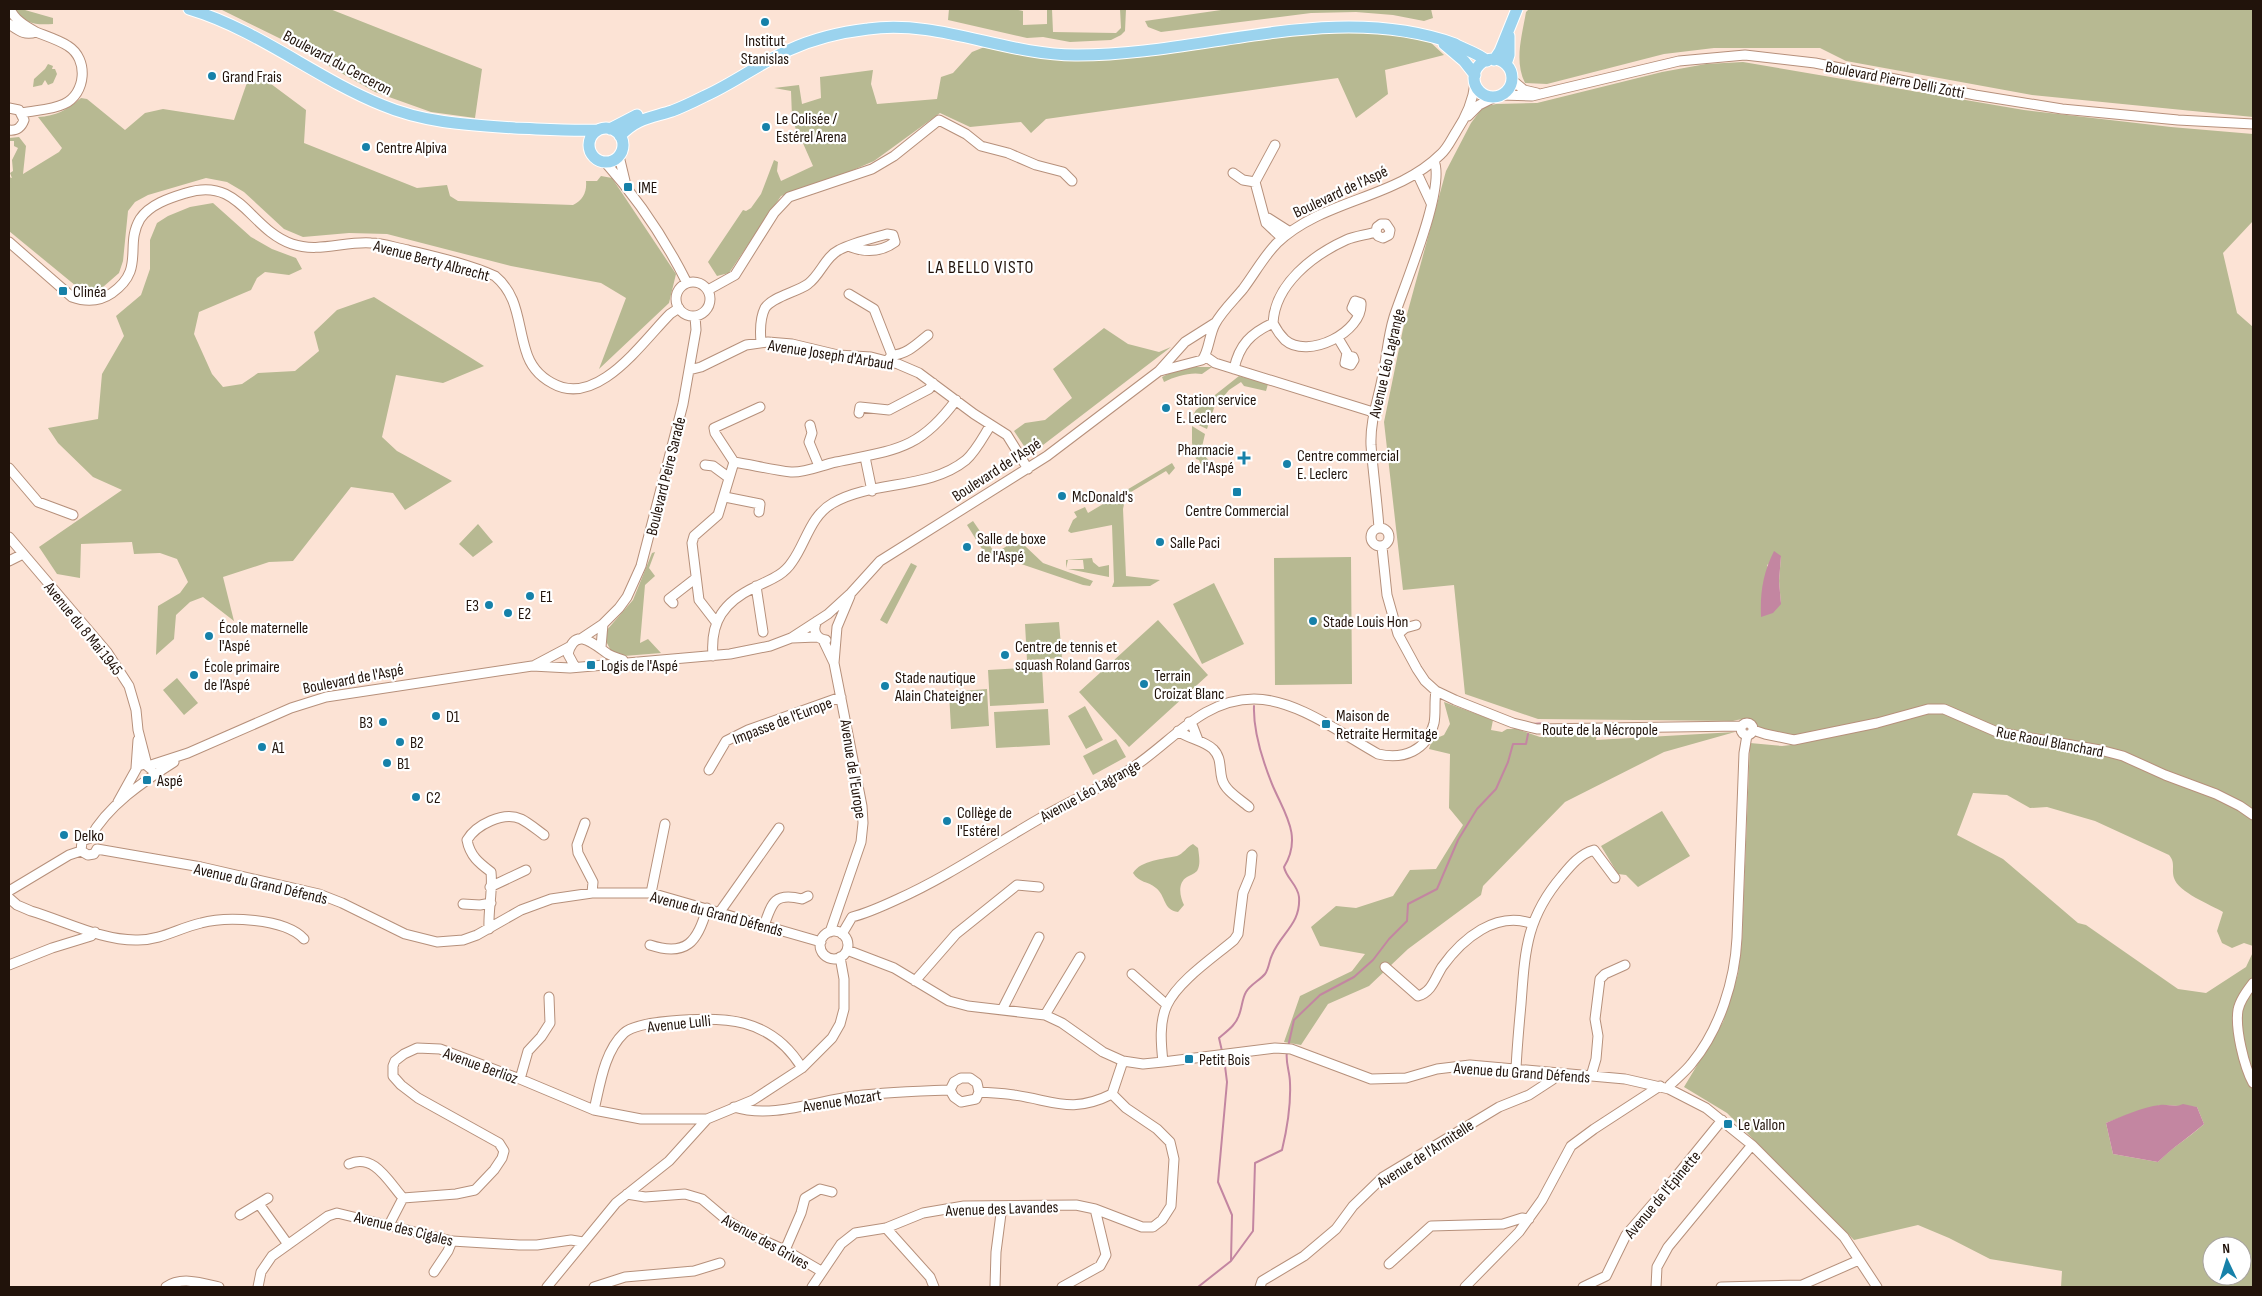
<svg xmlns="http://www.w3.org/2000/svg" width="2262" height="1296" font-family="'Sofia Sans Condensed',sans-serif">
<rect width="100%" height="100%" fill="#fce3d5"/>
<path fill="#b7b992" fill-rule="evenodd" d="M15,9L25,10L53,18V24C37,25 25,25 15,9Z
M220,9H330L482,69L475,118L431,112L375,92L281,39Z
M949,9H1013L1023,11V25L1047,24V9H1052L1053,32L1116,33L1121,28L1120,9H1126L1125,31L1121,35L1111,40L1070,42L1043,37L1027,38L948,20Z
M1228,9H1431L1433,18L1424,21L1393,15L1356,12L1311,13L1161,32L1148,27L1145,21Z
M1529,9H2253V117L2032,95L1846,61L1820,48H1714L1664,54L1547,84L1525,83C1514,61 1522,36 1526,12Z
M1342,25L1427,39L1444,55L1385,70L1388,94L1356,118L1338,78L1046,119L1031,133L1021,122L970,127L940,113L874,161L821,184L781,196L729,273L717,276L708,262L743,210L746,211L751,208L761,194L774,160L778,162L777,171L781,181L813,166L802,141L798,136L792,117L791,91L774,88L799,85L802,104L821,98L820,77L873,70L871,84L877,104L937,99L941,77L953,73L972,52L987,46L1042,58L1056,59L1125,55L1133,58L1151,56L1154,50Z
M1743,62L2024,110L2171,127L2253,134V221L2223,253L2237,313L2253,327V946L2244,943L2232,948L2222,943L2217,931L2223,912C2211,905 2178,892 2174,878C2171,869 2176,863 2169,855L2095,821L2047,807L2030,808L2007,795L1973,793L1957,835L2003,859L2078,923L2086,925L2178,989L2206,993L2246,967L2253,952V1287H2061L2062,1271L1990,1259L1949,1238L1918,1225L1854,1240L1727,1113L1684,1087L1723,1022L1738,974L1742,941L1750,743L1782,746L1800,744V736C1789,735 1775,735 1765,730C1749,724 1757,715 1733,721L1538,719L1465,694L1454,585L1403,590L1384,422L1403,329L1446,171L1471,123L1483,107L1496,104L1537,103L1662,72L1706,64ZM1781,556L1779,581L1781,604L1767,565ZM2161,1105L2197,1107L2204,1124C2189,1138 2172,1147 2158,1162L2113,1154L2106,1123L2130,1114ZM2212,1246H2242V1276H2212Z
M48,64L53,66L52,69H55L57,74L53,83L48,85L45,80L42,85L33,87L34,79L45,69Z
M251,71L255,72L306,110L304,143L417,188L447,185L450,196L458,201L573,205C583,200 587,192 586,181H597L601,176L612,178L676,274L669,303L599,369L626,298L601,283L511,266L387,234L349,233L303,237L284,229L244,192L227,182L206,178L148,195L135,202L128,211L123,261L119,273L103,287L95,289L76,286L9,231V177L12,178L10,173L13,171L12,160L18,148L14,146V141H9V138L19,137L26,146L23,174L59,152L62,148L38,117C56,116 67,110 81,98L87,99L125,130L145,113L163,109L234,120Z
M213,203L251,237L272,249L296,258L302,269L289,275L265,272L257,278L251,290L199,312L194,334L212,374L223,387L242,384L258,373L295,371L319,351L314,332L337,310L374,297L484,366L443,383L396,375L382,437L397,451L452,481L405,510L393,493L351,487L293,561L269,562L223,577L234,621L203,597L190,602L176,615L174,639L156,655L158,606L180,593L188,582L177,559L160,553L134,554L132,542L81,544L80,578L57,574L39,547L122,490L93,477L58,443L48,428L98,419L102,374L124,336L116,316L141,295L150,269V240L157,223L168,216L190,207Z
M1104,328L1128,344L1159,352L1171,347L1030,455L1014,431L1025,423L1045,420L1072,398L1053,369Z
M1189,367H1212L1202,374C1190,372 1176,376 1164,382L1162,377L1176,370Z
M1239,376L1268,384L1266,391L1244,386L1241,382L1229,390L1219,402H1216L1207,429L1192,422L1193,415L1196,410Z
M1192,426L1205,434L1201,451L1210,462L1207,474L1203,470L1199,460L1196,459L1192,443Z
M1172,463L1175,468L1169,475L1166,471L1126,495L1123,509L1126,576L1160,580L1150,586L1112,587L1114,582L1112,525L1071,533L1068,531L1073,520L1077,517L1074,512L1085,507L1088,513Z
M973,521L995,553L1014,542L1024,545L1043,563L1093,581L1090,586L1083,585L1012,561L999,562L995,554L987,557L967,525Z
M478,524L493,542L473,557L459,544Z
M655,552L649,568L655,576L645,585L640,643L648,639L661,653L624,656L617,654L611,651L605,639L606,631L633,600L652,553Z
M1351,557L1352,684L1275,685L1274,558Z
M1092,558L1093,562L1099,567L1109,565V577L1068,569H1084L1083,560H1068L1066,568V560Z
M911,563L917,566L887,624L880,620Z
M1214,583L1244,644L1202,664L1173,604Z
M1158,620L1208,675L1129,747L1079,692Z
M1059,622L1062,658L1027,660L1025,624Z
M1042,667L1044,703L990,706L988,670Z
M177,678L198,703L184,715L163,690Z
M987,689L989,726L951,729L949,692Z
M1444,702L1493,720L1491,730L1502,732L1507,729H1517L1540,737L1597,733L1596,740L1735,732L1664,752L1565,802L1483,886L1481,895L1408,949L1369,986L1328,1004L1301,1045L1284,1042L1300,996L1352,971L1365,954L1320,946L1311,927L1336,906L1356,908L1393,896L1410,870L1436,869L1463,825L1449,808L1450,754L1429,749L1432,740L1444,735L1450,724Z
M1085,706L1103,740L1086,749L1068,716Z
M1048,709L1050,745L996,748L994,712Z
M1116,739L1126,757L1093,775L1083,756Z
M1662,811L1690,856L1638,887L1626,875L1618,874L1601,846Z
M1193,844L1198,848C1199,855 1201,865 1197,871C1194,874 1190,875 1187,877C1177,883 1180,897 1184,905L1178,912C1163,910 1166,896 1156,888C1148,881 1139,883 1133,873C1141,860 1164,859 1177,856C1183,854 1187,847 1193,844Z"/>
<path fill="#c386a1" d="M1774,551L1781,556L1779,581L1781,604L1773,613L1761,617C1760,592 1763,573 1774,551Z
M2183,1104L2197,1107L2204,1124C2188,1138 2173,1147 2158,1162L2113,1154L2106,1123C2123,1116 2142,1107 2160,1105C2169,1104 2175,1108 2183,1104Z"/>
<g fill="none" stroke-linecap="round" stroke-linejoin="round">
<path stroke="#c386a1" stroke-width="2" d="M1531,724L1548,723
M1288,1047L1294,1020L1320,995L1354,977L1373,960L1389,939L1407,921L1408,904L1437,889L1458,840L1477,809L1496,789L1508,762L1513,744H1526L1528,734
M1222,1051L1219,1038C1227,1031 1236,1025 1239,1015C1242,1008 1242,999 1246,992C1250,985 1260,980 1265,974C1269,969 1269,961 1272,955C1281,933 1301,924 1299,897C1298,885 1286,878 1284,867C1303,836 1284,813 1272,784C1262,759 1253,732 1254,706
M1231,1261L1253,1231L1255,1163L1282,1150C1287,1129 1291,1105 1290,1083C1290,1072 1285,1062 1287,1051
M1198,1287L1231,1261L1232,1215L1218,1182L1227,1082L1224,1058"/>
<g stroke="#b6907b" stroke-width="11">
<path id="minor" d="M10,9C15,20 25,26 36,32
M9,24C18,30 24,36 36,32C46,36 59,40 68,46C89,59 86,94 64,104C51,110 36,110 22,113
M1512,80L1524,90L1537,93
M1501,95L1532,96L1679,61L1745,55L1815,63L1975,95L2062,109L2178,120L2253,124
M9,108L19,110L24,120C21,128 17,131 9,130
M1468,116L1479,105L1495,97
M1275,145L1255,182L1266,223L1282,238
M619,156L625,181
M605,162C637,198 665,239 687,283
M1233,173L1243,180L1255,182
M1417,173L1431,203
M1268,218L1290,232
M9,242L72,297C86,302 99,302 112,293C146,269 124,246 140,219C150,204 170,198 186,193C240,176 249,229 292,244C318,253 345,241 371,243C383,243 396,248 408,250C437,257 468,264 495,276C519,296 517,323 526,351C530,365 539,376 552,383C597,409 642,342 670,314L679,308
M676 299a17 17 0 1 1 34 0a17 17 0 1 1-34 0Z
M708,290L735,275L774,213L789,197L872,169L894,156L939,120L966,134L981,146L1008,153L1036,165L1063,172L1072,181
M849,294L874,309L892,355L887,361
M1358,314L1352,308L1355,301L1361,303C1363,332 1308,360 1285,340C1280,335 1276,329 1273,323C1275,284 1313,255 1346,240C1355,236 1366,235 1376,232L1377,227L1381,224H1386L1390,230L1389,235L1383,238L1378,236L1376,232
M1338,338L1347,353L1345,363L1351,365L1354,360L1353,357L1348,356
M761,342C760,331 760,318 765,308C772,297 797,292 808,284C821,274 825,257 839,250C852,243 873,238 887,234L893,235L895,242C881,252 867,253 851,247
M892,355C906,355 917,344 928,335
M1205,356L1215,363L1373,412
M1234,369C1239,345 1251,333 1273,323
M689,370L701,367L746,345L768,342L792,344L838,355L871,357L898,364L919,373L974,414L1007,435L1028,469
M1160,371L1202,360C1209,352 1209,335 1215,324C1222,311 1234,300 1243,289C1255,273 1264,256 1277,243C1323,199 1396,199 1441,154C1447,149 1451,140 1456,132C1466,117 1473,102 1475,83
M859,413L860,407L889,410L929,389L933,383
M810,425L812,433L809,442L819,466
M865,457L872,491
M734,462C753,465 772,470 791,472C805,473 822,465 836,462C893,450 919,451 956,400
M705,465L713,466L728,477
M9,468L38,502L73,515
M725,497L760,504L759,512
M1371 537a9 9 0 1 1 18 0a9 9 0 1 1-18 0Z
M1379,528C1377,500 1373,472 1371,445C1370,419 1379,398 1383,374C1387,355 1388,336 1394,317C1404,286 1446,188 1434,161
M9,537L107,652L129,686L136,710L138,730L147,765
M1382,547L1387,595L1398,634L1417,669L1425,681L1436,691L1455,700L1513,723L1537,729L1741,726
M9,561L23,554
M756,586L763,632
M673,603L669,599L696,578
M817,621C812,630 816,639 826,640
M716,622L699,600L692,543L694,536L718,515L734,462L715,433L714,428L760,407
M1398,634L1405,628L1416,625
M582,638L603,624L619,608L627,597L641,566L683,404L696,330L695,316
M792,638L817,637
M823,640L834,663L862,806L863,823L861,842L830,932
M601,647L603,624
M713,656C710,621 724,602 755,587C769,580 783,576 792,562C806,543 810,516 833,503C873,480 929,490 966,460C976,451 983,437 990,426
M834,663L837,627L850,596
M535,665L569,647
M575,667L568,654C575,625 595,645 608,654C613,657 618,658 623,660
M1189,722L1193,727L1198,740
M1741 729a6 6 0 1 1 12 0a6 6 0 1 1-12 0Z
M1753,730L1765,734L1794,740L1877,723L1928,709H1944L1997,732L2100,750L2123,756L2165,775L2216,794L2240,806L2253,815
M1178,731C1189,739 1203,740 1213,749C1222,758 1219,768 1222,779C1225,791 1240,799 1249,807
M148,766L188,753L291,708L326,697L532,666L570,668L730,654L770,646L791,638L828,614L851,593L880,561L1047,456L1159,371L1185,342L1215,323
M136,768L138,740
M709,770L726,741L748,730L841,697
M118,802L138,766L145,764L151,769
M585,823L577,845L578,853L593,882L592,893
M90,838C107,806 144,781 174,762
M97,849L201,867L319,894L342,903L405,934L437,942L463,940L477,935L521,910L551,899L592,893H651L821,942
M81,851L88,855L94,854L97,849
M81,851L82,841L90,838
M490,887L526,870
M9,891L69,855L81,851
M651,893L665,824
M9,898L17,905L31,911C65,921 102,941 138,940C161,940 179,928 201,923C226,916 285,918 304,939
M463,904L480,905L491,903
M719,913L779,828
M764,926C772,902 775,892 802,899L808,896
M489,929C488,910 493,891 491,872C479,863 470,856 467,840C476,825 503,811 521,819C529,823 537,830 544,835
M820 945a14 14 0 1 1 28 0a14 14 0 1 1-28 0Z
M842,934L852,917C868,913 883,906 898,899C947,877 992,846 1039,819C1070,801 1103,787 1132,768C1172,742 1202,699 1254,699C1296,699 1342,734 1378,754C1403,760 1427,751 1434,723C1436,713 1434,702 1436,691
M650,945C686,957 698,942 707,908
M847,950L894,968L949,1001L968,1006L1045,1015L1062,1023L1103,1052L1123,1061L1143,1064L1163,1062L1275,1048L1291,1049L1371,1079L1406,1078L1437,1069L1470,1065L1625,1079L1669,1089L1706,1108L1752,1145L1844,1237L1877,1287
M9,965L52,948L91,936L95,932
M1385,967L1418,996C1432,992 1435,978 1442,967C1462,939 1496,910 1533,924
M1132,974L1167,1005
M915,981L956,934L1017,885L1039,887
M2253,983C2247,991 2240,1000 2238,1010C2235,1029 2244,1066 2253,1083
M1002,1010L1039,937
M1045,1015L1080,957
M1163,1062C1161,1044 1159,1022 1167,1005C1178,981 1214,957 1234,940L1238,934L1243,893L1250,876L1252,855
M1516,1069C1517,1047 1519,1026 1521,1004C1525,951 1526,918 1562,876C1571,865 1580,854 1594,850L1615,878
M1591,1076L1596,1059L1598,1036L1595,1019L1600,979L1605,974L1625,965
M961,1078H970L977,1083L979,1092L976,1099L961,1102L954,1097L950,1090L954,1082Z
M520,1079L528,1051L541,1037L550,1023L549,997
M1669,1089L1670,1085C1677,1078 1686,1071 1692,1063C1720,1029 1735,980 1737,938L1744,753L1747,735
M979,1092C991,1093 1003,1093 1014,1095C1055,1101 1072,1114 1112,1094
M1112,1094L1123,1061
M734,1107C772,1119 816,1101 855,1096C886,1092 918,1091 950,1090
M594,1110C600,1085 604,1052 624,1033C633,1025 659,1022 671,1021C724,1016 771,1017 802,1068
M349,1164C374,1153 388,1181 403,1198
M627,1194L645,1197L685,1194L702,1199L728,1221L751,1235L785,1250L821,1271
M259,1204L287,1243
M240,1215L268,1198
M389,1225L403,1198L456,1194L475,1190L494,1170L502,1158L504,1151L499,1143L418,1098L401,1085L393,1076V1066L395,1061L404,1054L417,1048L440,1049L520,1079L594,1110L641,1119H707
M886,1228L930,1277L934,1287
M785,1250L801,1213L805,1198L820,1189L832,1192
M1389,1264L1431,1226L1503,1224L1522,1218L1529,1219
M434,1272L448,1251L452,1241
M166,1287C181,1276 202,1283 219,1287
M258,1287L261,1272L272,1256L328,1216L337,1213L452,1241L519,1245H537L571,1240L583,1242
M547,1287L616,1203L669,1161L707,1119L753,1100L802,1068L832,1038L840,1024L844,1009V979L840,957
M594,1287L625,1277L694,1271L720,1263
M812,1287L841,1244L855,1233L886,1228L923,1213L964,1206L1076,1205L1095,1209L1142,1227H1153L1162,1220L1171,1206L1174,1159L1170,1142L1157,1129L1126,1108L1112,1094
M995,1287L996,1252L1002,1206
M1062,1287L1100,1266L1106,1255L1095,1209
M1260,1287L1262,1281L1304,1256L1336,1229L1353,1206L1383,1177L1499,1107L1529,1095L1552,1080L1555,1073
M1465,1287L1519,1232L1542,1200L1571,1146L1594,1129L1660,1086
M1583,1287L1606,1276L1626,1235L1670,1184L1722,1120
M1656,1287L1657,1267L1668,1247L1752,1145
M1721,1287L1802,1285L1859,1260"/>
</g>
<g stroke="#fff" stroke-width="13">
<path id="major" d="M189,9C259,30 315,78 382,105C424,123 470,125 515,128C543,129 571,131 598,130
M1444,44L1464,61L1475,75
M1474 78a19 19 0 1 1 38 0a19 19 0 1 1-38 0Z
M1494,60L1500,51L1517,9
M1506,64L1509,55V36
M589 145a17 17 0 1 1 34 0a17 17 0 1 1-34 0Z
M610,129L637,115
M620,136C637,118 650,118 672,111C683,107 695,101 705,96C734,83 760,63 789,50C813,39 842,32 868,29C938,19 1005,55 1075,55C1201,56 1333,0 1455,44C1465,50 1478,53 1487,61"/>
</g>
<use href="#minor" stroke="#fff" stroke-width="9"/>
<use href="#major" stroke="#9bd3ee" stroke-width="11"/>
</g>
<g fill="#1681a9" stroke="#fff" stroke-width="2">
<circle cx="765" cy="22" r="5"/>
<circle cx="212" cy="76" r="5"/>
<circle cx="766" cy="127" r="5"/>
<circle cx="366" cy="147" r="5"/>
<rect x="623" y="182" width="10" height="10" rx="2.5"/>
<rect x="58" y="286" width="10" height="10" rx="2.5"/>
<circle cx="1166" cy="408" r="5"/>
<path d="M1241.5 450.5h5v5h5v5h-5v5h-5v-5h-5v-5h5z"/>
<circle cx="1287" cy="464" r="5"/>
<rect x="1232" y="487" width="10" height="10" rx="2.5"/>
<circle cx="1062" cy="496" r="5"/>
<circle cx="1160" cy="542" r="5"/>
<circle cx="967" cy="547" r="5"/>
<circle cx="530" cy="596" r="5"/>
<circle cx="489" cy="605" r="5"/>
<circle cx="508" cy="613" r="5"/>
<circle cx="1313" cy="621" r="5"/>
<circle cx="209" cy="636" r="5"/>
<circle cx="1005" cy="655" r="5"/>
<rect x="586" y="660" width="10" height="10" rx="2.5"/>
<circle cx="194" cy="675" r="5"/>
<circle cx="1144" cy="684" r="5"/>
<circle cx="885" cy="686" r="5"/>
<circle cx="436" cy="716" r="5"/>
<circle cx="383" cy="722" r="5"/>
<rect x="1321" y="719" width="10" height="10" rx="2.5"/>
<circle cx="400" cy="742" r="5"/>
<circle cx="262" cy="747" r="5"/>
<circle cx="387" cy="763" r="5"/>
<rect x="142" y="775" width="10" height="10" rx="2.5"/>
<circle cx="416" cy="797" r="5"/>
<circle cx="947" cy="821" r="5"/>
<circle cx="64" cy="835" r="5"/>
<rect x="1184" y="1054" width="10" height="10" rx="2.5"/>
<rect x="1723" y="1119" width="10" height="10" rx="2.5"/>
</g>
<g text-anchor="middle" stroke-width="4.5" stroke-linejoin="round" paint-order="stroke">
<g font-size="16" fill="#21130b" stroke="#fff" text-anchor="start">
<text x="765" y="46" text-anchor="middle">Institut<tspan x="765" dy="18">Stanislas</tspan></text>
<text x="222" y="82">Grand Frais</text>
<text x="776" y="124">Le Colisée /<tspan x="776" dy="18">Estérel Arena</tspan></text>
<text x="376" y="153">Centre Alpiva</text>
<text x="638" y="193">IME</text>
<text x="73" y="297">Clinéa</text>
<text x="1176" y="405">Station service<tspan x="1176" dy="18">E. Leclerc</tspan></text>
<text x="1234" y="455" text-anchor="end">Pharmacie<tspan x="1234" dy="18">de l'Aspé</tspan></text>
<text x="1297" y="461">Centre commercial<tspan x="1297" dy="18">E. Leclerc</tspan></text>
<text x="1072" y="502">McDonald's</text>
<text x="1237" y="516" text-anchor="middle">Centre Commercial</text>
<text x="977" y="544">Salle de boxe<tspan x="977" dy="18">de l'Aspé</tspan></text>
<text x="1170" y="548">Salle Paci</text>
<text x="540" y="602">E1</text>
<text x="479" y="611" text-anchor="end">E3</text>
<text x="518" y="619">E2</text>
<text x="1323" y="627">Stade Louis Hon</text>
<text x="219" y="633">École maternelle<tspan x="219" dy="18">l'Aspé</tspan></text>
<text x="1015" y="652">Centre de tennis et<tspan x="1015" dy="18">squash Roland Garros</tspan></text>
<text x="601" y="671">Logis de l'Aspé</text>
<text x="204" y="672">École primaire<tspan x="204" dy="18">de l’Aspé</tspan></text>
<text x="1154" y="681">Terrain<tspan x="1154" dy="18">Croizat Blanc</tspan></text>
<text x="895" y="683">Stade nautique<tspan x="895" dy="18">Alain Chateigner</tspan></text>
<text x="1336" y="721">Maison de<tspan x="1336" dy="18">Retraite Hermitage</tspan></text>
<text x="446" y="722">D1</text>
<text x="373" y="728" text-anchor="end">B3</text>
<text x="410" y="748">B2</text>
<text x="272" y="753">A1</text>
<text x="397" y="769">B1</text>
<text x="157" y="786">Aspé</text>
<text x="426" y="803">C2</text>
<text x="957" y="818">Collège de<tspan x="957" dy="18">l'Estérel</tspan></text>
<text x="74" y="841">Delko</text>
<text x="1199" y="1065">Petit Bois</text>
<text x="1738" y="1130">Le Vallon</text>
</g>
<g font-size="16" fill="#21130b" stroke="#fff">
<text transform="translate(338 62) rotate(28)" y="6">Boulevard du Cerceron</text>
<text transform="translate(1895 79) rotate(11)" y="6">Boulevard Pierre Delli Zotti</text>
<text transform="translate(1340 191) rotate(-25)" y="6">Boulevard de l'Aspé</text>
<text transform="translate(432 260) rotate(15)" y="6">Avenue Berty Albrecht</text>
<text transform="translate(831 354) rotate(9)" y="6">Avenue Joseph d'Arbaud</text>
<text transform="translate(1386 363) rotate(-77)" y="6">Avenue Léo Lagrange</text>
<text transform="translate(996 469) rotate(-33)" y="6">Boulevard de l'Aspé</text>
<text transform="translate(665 476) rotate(-76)" y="6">Boulevard Peire Sarade</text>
<text transform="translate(84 628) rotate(51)" y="6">Avenue du 8 Mai 1945</text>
<text transform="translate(353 678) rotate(-11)" y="6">Boulevard de l'Aspé</text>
<text transform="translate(782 720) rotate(-21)" y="6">Impasse de l'Europe</text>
<text x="1600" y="735">Route de la Nécropole</text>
<text transform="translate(2050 741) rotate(11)" y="6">Rue Raoul Blanchard</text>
<text transform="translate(854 769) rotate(81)" y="6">Avenue de l'Europe</text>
<text transform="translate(1090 790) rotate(-29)" y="6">Avenue Léo Lagrange</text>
<text transform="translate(261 883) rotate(13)" y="6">Avenue du Grand Défends</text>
<text transform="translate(717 913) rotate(15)" y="6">Avenue du Grand Défends</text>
<text transform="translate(679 1023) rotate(-6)" y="6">Avenue Lulli</text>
<text transform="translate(481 1065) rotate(20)" y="6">Avenue Berlioz</text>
<text transform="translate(1522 1072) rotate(4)" y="6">Avenue du Grand Défends</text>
<text transform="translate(842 1100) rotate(-9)" y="6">Avenue Mozart</text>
<text transform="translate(1425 1153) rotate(-33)" y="6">Avenue de l'Armitelle</text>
<text transform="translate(1662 1194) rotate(-50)" y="6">Avenue de l'Épinette</text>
<text transform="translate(1002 1208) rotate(-2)" y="6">Avenue des Lavandes</text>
<text transform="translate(404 1228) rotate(14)" y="6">Avenue des Cigales</text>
<text transform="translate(766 1241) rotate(29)" y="6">Avenue des Grives</text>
</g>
<g font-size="18" letter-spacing="1" fill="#21130b" stroke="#fff">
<text x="981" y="273">LA BELLO VISTO</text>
</g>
</g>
<rect width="2262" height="1296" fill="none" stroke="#21130b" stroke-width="20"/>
<g transform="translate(2227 1261) rotate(356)"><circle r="24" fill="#ffffff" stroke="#a6a19d"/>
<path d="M0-4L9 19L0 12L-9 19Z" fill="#1681a9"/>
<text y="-8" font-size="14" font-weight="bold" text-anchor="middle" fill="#21130b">N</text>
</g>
</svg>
